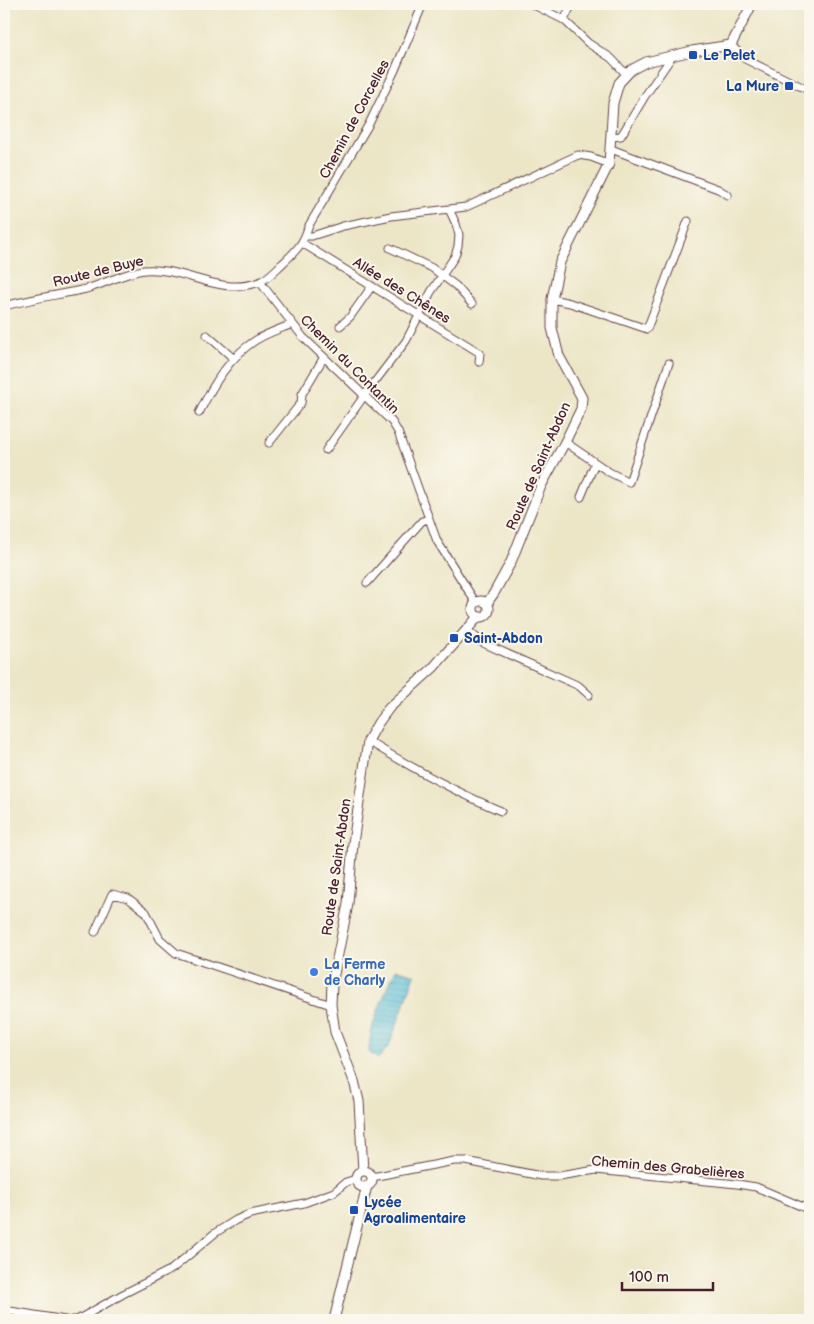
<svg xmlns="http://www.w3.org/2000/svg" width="814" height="1324" font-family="'Balsamiq Sans',sans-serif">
<defs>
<pattern id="water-rules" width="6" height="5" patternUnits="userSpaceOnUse" patternTransform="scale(1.25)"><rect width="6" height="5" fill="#58bdd6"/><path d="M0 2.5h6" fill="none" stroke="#4b99ae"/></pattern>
</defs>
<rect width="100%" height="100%" fill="#fbf7ec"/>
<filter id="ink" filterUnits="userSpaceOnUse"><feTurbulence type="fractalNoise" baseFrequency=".02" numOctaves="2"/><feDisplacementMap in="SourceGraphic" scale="10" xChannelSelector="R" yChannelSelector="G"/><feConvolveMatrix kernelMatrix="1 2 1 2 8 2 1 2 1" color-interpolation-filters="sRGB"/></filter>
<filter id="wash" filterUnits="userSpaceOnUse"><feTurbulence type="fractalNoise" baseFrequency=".0096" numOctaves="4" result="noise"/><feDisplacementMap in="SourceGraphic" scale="20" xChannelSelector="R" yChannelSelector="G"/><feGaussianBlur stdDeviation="1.12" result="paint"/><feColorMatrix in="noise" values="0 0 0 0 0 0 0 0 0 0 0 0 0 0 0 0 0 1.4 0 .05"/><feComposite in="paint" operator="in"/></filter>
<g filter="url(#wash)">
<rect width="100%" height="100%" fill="#ece6c7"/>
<path fill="url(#water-rules)" stroke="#516e80" d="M396,969L415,975L389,1046L378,1059L369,1052C369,1023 385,995 396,969Z"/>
</g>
<g filter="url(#ink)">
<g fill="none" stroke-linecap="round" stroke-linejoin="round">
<g stroke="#623d42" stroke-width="9">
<path id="minor" d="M532,4L564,20L588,43L611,58L626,74
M564,20L572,4
M731,45L745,59L810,91
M611,137L621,136L645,96L673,55
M611,149L718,189L728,195
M306,236H312L343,226L391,216L466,207L578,155L591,157L609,164
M302,243L480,353L479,362
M390,248L432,268L456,286L472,304
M260,282L303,337L392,422L398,432L437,541L476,603
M552,299L570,303L647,329L688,221
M4,306C31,299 58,295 86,289C105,284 123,273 144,270C183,266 219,297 259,282C268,279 276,269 283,263C295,252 304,243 308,227L369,124L395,70L423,4
M340,326L350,317L372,286
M207,335L233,358
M199,413C213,385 229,357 256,340C267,333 280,329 292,324
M565,442L609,472L629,482L669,363
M269,443L301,403L302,394L324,357
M326,450L364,396L406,341L431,292L455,256L458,246L459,235L456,224L449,209
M581,497L595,463
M367,583L422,521L429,519
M467,630L483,643L579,686L589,695
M368,741C412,768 453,791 501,811
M95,932L112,894L128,898L146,912L160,939L176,953L331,1005
M372,1177L454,1161H466L541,1176H559L596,1170L737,1184L756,1187L810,1210
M4,1310L65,1320
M72,1320H77L123,1294L172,1269L215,1233L236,1220L250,1214L304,1203L334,1192L346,1182L356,1179"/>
</g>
<g stroke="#623d42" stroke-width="11">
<path id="major" d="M473 609a8 8 0 1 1 16 0a8 8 0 1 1-16 0Z
M487,603L494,593L511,562L541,486L565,442L581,409L582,398L559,356L552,328V299L560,262L609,164L613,103L619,83L631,70L646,62L692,51L731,45L752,4
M363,1171L359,1101L354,1081L335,1032L331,1005L332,984L348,904L353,843L368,741L378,723L389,708L433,668L478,617
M356 1179a8 8 0 1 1 16 0a8 8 0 1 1-16 0Z
M334,1320L367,1186"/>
</g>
<use href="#minor" stroke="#fff" stroke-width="7"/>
<use href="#major" stroke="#fff" stroke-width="9"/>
</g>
</g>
<g fill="#1a4fb4" stroke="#fbf7ec" stroke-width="2">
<rect x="688" y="50" width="10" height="10" rx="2.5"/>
<rect x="784" y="81" width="10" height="10" rx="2.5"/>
<rect x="449" y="633" width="10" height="10" rx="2.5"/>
<rect x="349" y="1205" width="10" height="10" rx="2.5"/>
</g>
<circle fill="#3f7fe0" stroke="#fbf7ec" stroke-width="2" cx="314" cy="972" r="5"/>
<g text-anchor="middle" stroke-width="4" stroke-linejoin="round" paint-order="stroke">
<g font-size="14" font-weight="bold" fill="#164399" stroke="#fbf7ec" text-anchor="start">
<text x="703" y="60">Le Pelet</text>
<text x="779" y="91" text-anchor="end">La Mure</text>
<text x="464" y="643">Saint-Abdon</text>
<text x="364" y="1207">Lycée<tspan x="364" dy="16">Agroalimentaire</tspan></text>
</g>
<g font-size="14" fill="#4a1f2b" stroke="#fbf7ec">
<text transform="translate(354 119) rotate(-62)" y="5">Chemin de Corcelles</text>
<text transform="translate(98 271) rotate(-14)" y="5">Route de Buye</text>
<text transform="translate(402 290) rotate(32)" y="5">Allée des Chênes</text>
<text transform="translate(350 364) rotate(45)" y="5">Chemin du Contantin</text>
<text transform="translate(538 466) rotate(-66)" y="5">Route de Saint-Abdon</text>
<text transform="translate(336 867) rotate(-82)" y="5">Route de Saint-Abdon</text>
<text transform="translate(668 1167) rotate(5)" y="5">Chemin des Grabelières</text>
</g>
<g font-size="14" font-weight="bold" fill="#366cbe" stroke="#fbf7ec" text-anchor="start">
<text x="324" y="969">La Ferme<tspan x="324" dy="16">de Charly</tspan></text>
</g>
</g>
<rect width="814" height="1324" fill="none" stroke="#fbf7ec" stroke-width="20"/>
<path d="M622 1282v8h91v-8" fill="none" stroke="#4a1f2b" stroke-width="2.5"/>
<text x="629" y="1282" font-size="15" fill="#4a1f2b" stroke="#fbf7ec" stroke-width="4" paint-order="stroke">100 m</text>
</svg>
